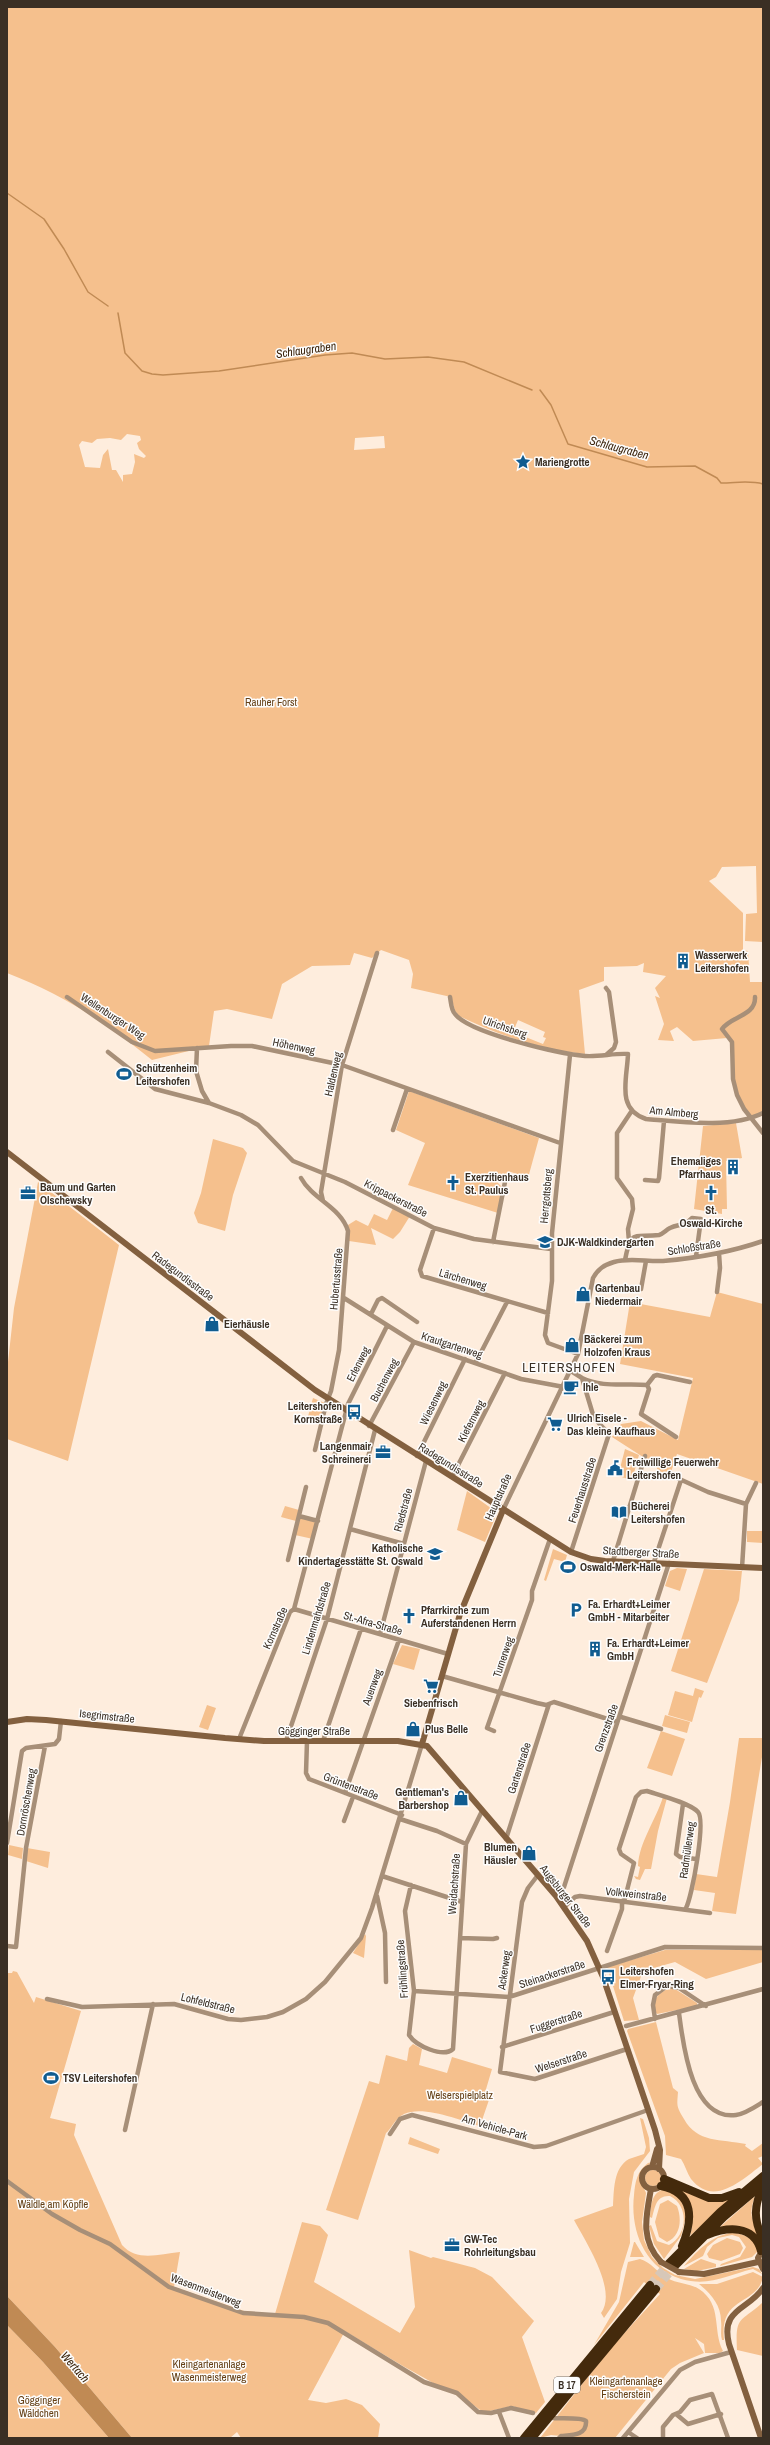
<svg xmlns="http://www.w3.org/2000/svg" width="770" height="2445" font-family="'Archivo Narrow',sans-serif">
<rect width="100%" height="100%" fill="#feeddd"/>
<path fill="#f5c08d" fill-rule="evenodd" d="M7,7H763V942L745,941L746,914L757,913L756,866L722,867L716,877L709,881L743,913V950L748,951L750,982H763V1113L752,1119C743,1108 737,1094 733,1080C730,1067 737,1049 727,1038L693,1041L677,1027L670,1031L674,1041L658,1040L664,1024L655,996L660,998L655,988L666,976L643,972L644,963L637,966L604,967V981L579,990L585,1054C541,1050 498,1035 459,1016L455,1011L451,997L411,988L413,974L409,960L381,950L372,958L354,953L350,965L312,966L282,984L272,1019L227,1009L214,1011L209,1046L152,1060C105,1022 64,995 7,973ZM127,434L140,436L141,440L137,443L139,449L146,456L144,458L134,454L135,462L132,474L123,475V482L116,470H112L108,449L103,455L100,468L85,467L79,445L82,441L92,443L97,439L110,438L121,440ZM384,436L385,448L354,450L355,438ZM518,1020L545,1032L543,1037L546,1038L543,1044L513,1032Z
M409,1091L539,1138L528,1178L511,1172L508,1179L501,1176L497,1182L503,1188L498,1213L408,1185L425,1143L396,1130Z
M736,1123L742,1158L726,1161L727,1209H722V1214L694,1209L703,1126Z
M213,1139L243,1148L247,1153L233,1195L225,1231L198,1223L194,1213L201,1193Z
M38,1182L119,1245L68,1461L7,1439V1371L14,1308Z
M393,1208L410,1216L400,1232L393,1239L371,1228L376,1245L349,1241L348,1225L356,1220L368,1226L374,1214L387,1220Z
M717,1292L763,1304V1484L677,1454L669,1478L657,1469V1466L612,1437L621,1424L641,1421L678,1440L693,1378L620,1364L630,1302L710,1317Z
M313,1398L325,1403L320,1423L307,1420Z
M625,1449L639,1455L632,1480L618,1476Z
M467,1491L495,1511V1518L485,1542L457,1530Z
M285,1506L299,1510L296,1521L281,1517Z
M300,1518L317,1522L313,1539L295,1535Z
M747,1531H763V1543L747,1542Z
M553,1549L567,1555L565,1562L554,1559L546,1581L544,1580Z
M677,1568L687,1569L680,1591L665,1586L670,1571Z
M704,1569L742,1571L739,1600L707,1683L671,1671Z
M402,1645L420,1649L414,1670L393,1664Z
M695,1688L704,1691L701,1698L699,1697L692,1722L668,1715L675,1691L693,1696Z
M207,1705L216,1708L208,1730L199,1727Z
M665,1715L690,1722L687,1733L662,1726Z
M661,1731L685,1739L672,1776L647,1768Z
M739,1738H763V1751L736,1914L712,1911L715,1893L694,1890L696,1874L717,1877L730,1802Z
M663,1797L667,1798L658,1831L651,1869H645L640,1880L636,1879L634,1876L638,1877L640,1867L638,1866C639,1842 656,1820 663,1797Z
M9,1845L23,1848L22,1859L8,1855Z
M27,1848L50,1852L48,1868L26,1861Z
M365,1934L366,1936L364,1958L353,1953Z
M665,1950H763V1962L706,1979L675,1962L643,1971L633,1998L639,2020L624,2021L607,1967Z
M13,1971L17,1972L34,2003L36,1997L81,2011L50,2118L76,2124L74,2135L122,2245C137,2262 159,2254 180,2252L174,2287L244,2311L275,2314L302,2222L320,2226L328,2235L314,2282L400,2333L415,2307L409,2250L431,2258L433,2257L475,2268L492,2277L534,2321L522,2337L545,2402L536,2413L512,2406L485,2412C476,2409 472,2402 464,2399C422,2378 384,2355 345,2331L308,2400L326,2403L346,2399L362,2405L380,2424L378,2438H241L237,2432L230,2438H132L55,2347L7,2296V1973H12Z
M675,1989L697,2003V2006L657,2014C648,2001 662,1987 675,1989Z
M656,2022L673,2088L678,2092C677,2106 676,2106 684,2119C697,2143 721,2139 746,2144L745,2146L752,2151L763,2143V2156L758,2158L763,2164C743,2179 714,2208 691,2179C687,2173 685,2165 681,2159L666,2155L665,2136L627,2031L628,2029Z
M413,2044L422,2049L419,2065L447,2073L452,2057L492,2069L484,2096L490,2097L480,2126C461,2121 424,2105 404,2114C395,2118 390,2131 386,2133L358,2220L326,2210L369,2081L379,2084L386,2055L407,2061L409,2048Z
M640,2118L643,2119L649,2138L650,2151L634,2172L629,2199L630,2243L621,2272L617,2299L604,2318L601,2313C618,2290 585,2241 574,2220L613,2206C614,2191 613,2168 629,2159C634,2157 639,2156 644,2154L646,2147Z
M410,2137L440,2149L438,2154L408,2144Z
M652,2162L643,2169L639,2177L646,2193L642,2222L644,2240L652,2257L663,2268L675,2275L695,2279L753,2267L759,2269L762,2274L753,2269C727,2275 710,2287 681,2279C644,2268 630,2230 634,2195C635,2182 637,2171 648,2163Z
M645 2178a8 8 0 1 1 16 0a8 8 0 1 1-16 0Z
M666,2183L726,2200H729L690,2236C698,2212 681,2201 666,2183Z
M665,2189L679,2197L687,2213L681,2236L664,2259L654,2244L649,2226L651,2225L657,2241L669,2245C687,2236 690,2206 670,2196C656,2195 655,2207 652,2218L650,2217C651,2206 651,2192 665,2189Z
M755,2196C744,2224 762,2227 763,2247L741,2227H720Z
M668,2200L677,2206C682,2219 681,2236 667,2242L659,2237L655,2222L660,2204Z
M734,2232C744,2235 758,2239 757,2252L752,2257L720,2266L721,2264L740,2257L746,2247L739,2237L732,2235L718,2238L707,2247L703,2256L684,2266C699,2249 711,2236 734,2232Z
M727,2238L740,2242L743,2248L740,2254L721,2261L709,2258L707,2254L713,2245Z
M634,2242H635L644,2257H630Z
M640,2259C651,2262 657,2272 667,2278C677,2284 690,2283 699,2289C723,2305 712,2330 723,2351L720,2353H705L704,2344L695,2338L704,2353L680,2363L671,2369L615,2438H559L561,2436L551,2435L540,2438L609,2350L660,2294L644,2282L571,2374L594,2345L619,2302L628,2262Z
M701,2259L716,2264V2267L697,2271L684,2269Z
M753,2272L763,2277C757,2306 719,2295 724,2340H722C720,2334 722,2328 721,2321C721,2305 711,2294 699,2284H717Z
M763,2302V2356L737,2350C735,2314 741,2323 763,2302Z
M7,2325L43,2362L109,2438H7Z"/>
<path fill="#c08a54" d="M7,2296L55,2347L132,2438H109L43,2362L7,2325Z"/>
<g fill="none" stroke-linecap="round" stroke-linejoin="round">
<path stroke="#c08a54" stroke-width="1.5" d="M7,193L44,219L64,249L88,292L108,306
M118,313L125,353L142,371L152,374L163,375L219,371L325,355L352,353L385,359L428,357L464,362L532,390
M540,390L551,405L568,444L647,467L695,466L717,478L721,483C736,483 749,480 763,484"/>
<path stroke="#d7c7b8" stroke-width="8" stroke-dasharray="8 4" stroke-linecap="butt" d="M650,2285L669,2263
M656,2289L675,2266"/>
<path stroke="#a78f78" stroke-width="4.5" d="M606,988L609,992L616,1042L614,1048L606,1055
M67,997L132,1042L155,1051L231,1046H252L342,1065L560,1143
M450,997C451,1002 451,1010 455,1014C469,1033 560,1054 585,1056C600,1057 614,1053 628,1054C627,1080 616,1109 646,1119C681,1122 731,1129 763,1113
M755,997C756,1016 731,1016 722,1029L732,1042L733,1079L737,1095L744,1109L763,1133
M197,1048L196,1071L202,1091L209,1103L241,1115L258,1125L293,1161L345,1182L434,1228L474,1239L551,1249
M108,1052L155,1089L209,1103
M570,1055L552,1233V1281L545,1335L548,1343L578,1354
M393,1130L407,1089
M301,1178C313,1200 341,1207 348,1231L339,1350L331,1391L326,1404L315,1450
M645,1180L658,1181L659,1178L664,1121
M323,1201L321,1192L342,1065L377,953
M434,1228L420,1270L422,1276L548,1313
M493,1242L505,1182
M629,1242L628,1229L633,1209L632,1199L617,1178V1133L631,1112
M625,1260C631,1229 633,1238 659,1235C663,1234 666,1230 670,1228C679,1224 685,1226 692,1218L701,1219L696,1256
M641,1289L646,1261
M717,1292L720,1268L719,1253
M344,1298L414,1342L521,1379L564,1387
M371,1314L378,1300L382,1298L417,1322
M476,1362L507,1302
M582,1378C602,1388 626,1383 647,1385L654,1376L657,1375L690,1382
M647,1385L649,1389L641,1414L676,1437
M369,1426L414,1342
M417,1456L465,1359
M452,1477L505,1373
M675,1477L708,1492L746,1504
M503,1510L578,1354L593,1278C598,1269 604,1265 614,1262C630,1257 647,1262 663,1261C697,1258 731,1252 763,1241
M299,1516L318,1521
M350,1529L404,1544
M571,1552L609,1434L594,1418L582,1378L571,1371
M288,1560L306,1487
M613,1561L645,1456
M654,1562L681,1480
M742,1568L746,1504L756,1483
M294,1609L448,1654
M380,1634L426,1461
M442,1676L537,1703L546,1705L554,1702L617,1722
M621,1717L661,1729
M494,1731L487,1728L532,1600V1591L550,1539
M239,1739L290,1612L294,1609L348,1404L387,1326
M286,1741L327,1619L375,1430
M307,1741L306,1773L309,1779L402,1815
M323,1741L361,1629
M345,1793L399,1640
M683,1804L676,1854L680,1857L696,1859
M400,1819L437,1831L466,1844
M344,1821L353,1797
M506,1839L549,1704
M7,1843L22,1751L26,1748L55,1744L59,1739L61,1721
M538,1875L528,1888L522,1902L500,2072L535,2079L627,2049
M382,1876L462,1902
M411,1885L405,1911L414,1991L409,2035C416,2046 443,2058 453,2049L466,1844L482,1811
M377,1896L385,1933L386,1982
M556,1896L564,1887L669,1563
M624,1902L634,1863L621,1854L619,1849L636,1797L641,1792L647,1791C659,1795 690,1803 698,1812C706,1821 692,1897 686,1908
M564,1907L575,1897L580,1896L710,1913
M460,1938L493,1939L497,1938
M7,1946L16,1947L26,1848L45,1746
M607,1951L622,1909V1901
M414,1991L509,1997L665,1947L763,1948
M47,1999L82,2007L174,2004L228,2019L241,2020L267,2017L283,2012L306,1999L325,1982L361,1938L372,1908L422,1744
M679,2013C683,2043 691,2121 736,2115C745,2114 755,2107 763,2102
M655,2019L653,2005L655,1995L667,1986L679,1988L706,2006
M626,2026L763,1989
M502,2047L614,2012
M125,2130L153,2004
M390,2134L400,2119L412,2115L534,2147L546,2146L648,2110
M7,2181L52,2214L80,2230L110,2244L169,2287L243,2313L304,2317L328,2323L424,2382L457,2393L478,2412L491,2413L511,2408L533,2413
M499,2412L509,2438
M676,2414L688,2424L721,2414
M553,2418C561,2419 581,2417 586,2421C587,2436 571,2435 561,2436L559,2438
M628,2432L637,2438
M623,2438L680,2370L695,2362L731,2352
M663,2438V2427L673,2415L680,2412L690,2400L712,2394L728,2438"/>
<path stroke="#83603f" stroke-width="6" d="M7,1152L315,1390L571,1552L591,1559L605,1561L763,1568
M7,1722L27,1719L46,1720L225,1738L264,1741H398L427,1746L556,1896L587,1941L603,1977L655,2130L660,2150L659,2169
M422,1744L460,1614L503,1510
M642 2178a11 11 0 1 1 22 0a11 11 0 1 1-22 0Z
M652,2167L657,2149
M651,2189C646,2216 640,2240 661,2262
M763,2249L758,2258L763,2269
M679,2272L704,2274L758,2262
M761,2438L729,2344C720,2308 749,2310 763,2288"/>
<path stroke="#442a0c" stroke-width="8" d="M664,2179L709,2198H722L739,2192
M661,2186C695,2193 693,2220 682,2246
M763,2186C754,2206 753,2219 763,2239
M707,2235C727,2227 754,2224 761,2251
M669,2263L720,2212L763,2176
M675,2266L724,2217L763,2184
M524,2438L650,2285
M532,2438L656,2289"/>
<path stroke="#83603f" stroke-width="6" d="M661,2262L679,2272"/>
</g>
<defs>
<g id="sight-bare" transform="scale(1.2)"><path d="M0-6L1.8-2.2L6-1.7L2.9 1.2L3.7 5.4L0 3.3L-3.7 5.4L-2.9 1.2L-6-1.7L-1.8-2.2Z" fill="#105c90" stroke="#fdfdfd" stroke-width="2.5" paint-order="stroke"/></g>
<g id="building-bare" transform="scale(1.2)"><path d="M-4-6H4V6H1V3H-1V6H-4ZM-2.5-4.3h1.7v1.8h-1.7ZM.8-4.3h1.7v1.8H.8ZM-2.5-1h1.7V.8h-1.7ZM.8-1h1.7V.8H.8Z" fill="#105c90" stroke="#fdfdfd" stroke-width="2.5" paint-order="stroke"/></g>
<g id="stadium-bare" transform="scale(1.2)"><path d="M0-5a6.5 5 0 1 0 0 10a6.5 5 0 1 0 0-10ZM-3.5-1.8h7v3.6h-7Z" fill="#105c90" stroke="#fdfdfd" stroke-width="2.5" paint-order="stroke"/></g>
<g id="church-bare" transform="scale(1.2)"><path d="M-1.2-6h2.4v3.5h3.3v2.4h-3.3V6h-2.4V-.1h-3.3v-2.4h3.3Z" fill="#105c90" stroke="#fdfdfd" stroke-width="2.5" paint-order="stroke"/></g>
<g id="office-bare" transform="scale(1.2)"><path d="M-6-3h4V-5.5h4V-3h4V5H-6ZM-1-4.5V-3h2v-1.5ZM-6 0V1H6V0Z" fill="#105c90" stroke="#fdfdfd" stroke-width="2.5" paint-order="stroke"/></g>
<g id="school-bare" transform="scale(1.2)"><path d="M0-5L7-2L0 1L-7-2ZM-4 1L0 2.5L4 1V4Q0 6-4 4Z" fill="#105c90" stroke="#fdfdfd" stroke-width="2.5" paint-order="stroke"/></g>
<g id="shop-bare" transform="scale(1.2)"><path d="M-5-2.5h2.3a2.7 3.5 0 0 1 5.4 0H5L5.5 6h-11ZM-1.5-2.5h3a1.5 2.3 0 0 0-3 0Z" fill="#105c90" stroke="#fdfdfd" stroke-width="2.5" paint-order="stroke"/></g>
<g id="cafe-bare" transform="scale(1.2)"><path d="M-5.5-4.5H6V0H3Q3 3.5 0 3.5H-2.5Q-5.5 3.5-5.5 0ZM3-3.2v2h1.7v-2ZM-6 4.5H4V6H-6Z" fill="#105c90" stroke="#fdfdfd" stroke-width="2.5" paint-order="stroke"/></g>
<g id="bus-bare" transform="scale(1.2)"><path d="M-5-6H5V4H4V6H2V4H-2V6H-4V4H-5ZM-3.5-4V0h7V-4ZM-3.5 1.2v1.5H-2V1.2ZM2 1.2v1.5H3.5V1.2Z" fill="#105c90" stroke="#fdfdfd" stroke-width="2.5" paint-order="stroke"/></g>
<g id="supermarket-bare" transform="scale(1.2)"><path d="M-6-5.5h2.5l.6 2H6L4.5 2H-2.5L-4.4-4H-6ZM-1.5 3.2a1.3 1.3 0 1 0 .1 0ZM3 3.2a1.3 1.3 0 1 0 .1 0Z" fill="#105c90" stroke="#fdfdfd" stroke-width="2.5" paint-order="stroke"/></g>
<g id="civic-bare" transform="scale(1.2)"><path d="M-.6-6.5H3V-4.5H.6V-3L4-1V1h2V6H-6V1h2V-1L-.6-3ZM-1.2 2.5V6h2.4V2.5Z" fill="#105c90" stroke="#fdfdfd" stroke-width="2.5" paint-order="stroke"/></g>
<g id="library-bare" transform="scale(1.2)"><path d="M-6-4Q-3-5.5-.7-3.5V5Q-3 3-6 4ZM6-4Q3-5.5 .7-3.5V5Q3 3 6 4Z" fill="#105c90" stroke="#fdfdfd" stroke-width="2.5" paint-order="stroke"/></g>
<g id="parking-bare" transform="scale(1.2)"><path d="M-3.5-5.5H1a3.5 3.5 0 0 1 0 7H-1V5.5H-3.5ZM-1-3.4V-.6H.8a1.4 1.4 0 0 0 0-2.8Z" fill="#105c90" stroke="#fdfdfd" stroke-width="2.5" paint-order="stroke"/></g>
</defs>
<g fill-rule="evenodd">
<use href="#sight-bare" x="523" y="462"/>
<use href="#building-bare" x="683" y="961"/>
<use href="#stadium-bare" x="124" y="1074"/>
<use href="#building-bare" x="733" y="1167"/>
<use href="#church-bare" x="453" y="1183"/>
<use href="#office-bare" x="28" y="1193"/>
<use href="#church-bare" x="711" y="1193"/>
<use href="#school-bare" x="545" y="1242"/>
<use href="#shop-bare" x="583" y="1294"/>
<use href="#shop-bare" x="212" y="1324"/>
<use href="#shop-bare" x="572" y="1345"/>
<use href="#cafe-bare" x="571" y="1387"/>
<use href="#bus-bare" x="354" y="1412"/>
<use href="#supermarket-bare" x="555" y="1424"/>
<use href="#office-bare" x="383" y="1452"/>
<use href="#civic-bare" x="615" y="1468"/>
<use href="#library-bare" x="619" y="1512"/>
<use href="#school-bare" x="435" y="1554"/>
<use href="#stadium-bare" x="568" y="1567"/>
<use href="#parking-bare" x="576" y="1610"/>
<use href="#church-bare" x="409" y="1616"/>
<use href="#building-bare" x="595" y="1649"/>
<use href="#supermarket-bare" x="431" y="1686"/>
<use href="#shop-bare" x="413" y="1729"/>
<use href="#shop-bare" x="461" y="1798"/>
<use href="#shop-bare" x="529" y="1853"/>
<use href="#bus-bare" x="608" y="1977"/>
<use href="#stadium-bare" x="51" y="2078"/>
<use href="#office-bare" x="452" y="2245"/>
</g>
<g text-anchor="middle" stroke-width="3" stroke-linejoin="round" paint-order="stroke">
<rect fill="#fdfdfd" stroke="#746d65" stroke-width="1" x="554" y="2377" width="26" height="16" rx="3"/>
<g font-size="10" font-weight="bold" fill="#3a2f24">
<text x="567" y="2389">B 17</text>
</g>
<g font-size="11" font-weight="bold" fill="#3a2f24" stroke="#fdfdfd" text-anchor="start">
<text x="535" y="466">Mariengrotte</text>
<text x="695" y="959">Wasserwerk<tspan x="695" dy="13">Leitershofen</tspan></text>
<text x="136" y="1072">Schützenheim<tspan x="136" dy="13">Leitershofen</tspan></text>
<text x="721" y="1165" text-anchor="end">Ehemaliges<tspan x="721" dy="13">Pfarrhaus</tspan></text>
<text x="465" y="1181">Exerzitienhaus<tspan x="465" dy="13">St. Paulus</tspan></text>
<text x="40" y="1191">Baum und Garten<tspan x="40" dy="13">Olschewsky</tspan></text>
<text x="711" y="1214" text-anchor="middle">St.<tspan x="711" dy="13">Oswald-Kirche</tspan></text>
<text x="557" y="1246">DJK-Waldkindergarten</text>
<text x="595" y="1292">Gartenbau<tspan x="595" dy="13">Niedermair</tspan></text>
<text x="224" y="1328">Eierhäusle</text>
<text x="584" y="1343">Bäckerei zum<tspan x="584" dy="13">Holzofen Kraus</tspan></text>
<text x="583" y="1391">Ihle</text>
<text x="342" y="1410" text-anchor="end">Leitershofen<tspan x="342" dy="13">Kornstraße</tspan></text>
<text x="567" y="1422">Ulrich Eisele -<tspan x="567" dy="13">Das kleine Kaufhaus</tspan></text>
<text x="371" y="1450" text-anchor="end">Langenmair<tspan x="371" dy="13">Schreinerei</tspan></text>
<text x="627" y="1466">Freiwillige Feuerwehr<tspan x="627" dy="13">Leitershofen</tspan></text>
<text x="631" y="1510">Bücherei<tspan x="631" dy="13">Leitershofen</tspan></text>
<text x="423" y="1552" text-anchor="end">Katholische<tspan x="423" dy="13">Kindertagesstätte St. Oswald</tspan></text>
<text x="580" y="1571">Oswald-Merk-Halle</text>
<text x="588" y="1608">Fa. Erhardt+Leimer<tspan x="588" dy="13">GmbH - Mitarbeiter</tspan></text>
<text x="421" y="1614">Pfarrkirche zum<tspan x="421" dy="13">Auferstandenen Herrn</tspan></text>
<text x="607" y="1647">Fa. Erhardt+Leimer<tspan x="607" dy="13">GmbH</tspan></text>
<text x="431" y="1707" text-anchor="middle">Siebenfrisch</text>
<text x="425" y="1733">Plus Belle</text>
<text x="449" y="1796" text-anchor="end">Gentleman's<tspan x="449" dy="13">Barbershop</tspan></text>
<text x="517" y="1851" text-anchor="end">Blumen<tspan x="517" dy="13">Häusler</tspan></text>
<text x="620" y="1975">Leitershofen<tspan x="620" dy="13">Elmer-Fryar-Ring</tspan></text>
<text x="63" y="2082">TSV Leitershofen</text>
<text x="464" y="2243">GW-Tec<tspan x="464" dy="13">Rohrleitungsbau</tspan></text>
</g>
<g font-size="11" fill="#654016" stroke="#fdfdfd">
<text x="271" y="706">Rauher Forst</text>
<text x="460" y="2099">Welserspielplatz</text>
<text x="53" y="2208">Wäldle am Köpfle</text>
<text x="209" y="2368">Kleingartenanlage<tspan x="209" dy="13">Wasenmeisterweg</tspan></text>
<text x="626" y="2385">Kleingartenanlage<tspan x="626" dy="13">Fischerstein</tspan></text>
<text x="39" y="2404">Gögginger<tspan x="39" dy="13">Wäldchen</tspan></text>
</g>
<g font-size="11" fill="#3a2f24" stroke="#fdfdfd">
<text transform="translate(113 1016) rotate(33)" y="4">Wellenburger Weg</text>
<text transform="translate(505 1027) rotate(19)" y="4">Ulrichsberg</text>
<text transform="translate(294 1046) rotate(12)" y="4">Höhenweg</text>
<text transform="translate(333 1074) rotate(-77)" y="4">Haldenweg</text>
<text transform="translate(674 1112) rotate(5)" y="4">Am Almberg</text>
<text transform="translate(546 1196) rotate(-85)" y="4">Herrgottsberg</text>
<text transform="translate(396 1198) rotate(27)" y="4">Krippackerstraße</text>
<text transform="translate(694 1247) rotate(-9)" y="4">Schloßstraße</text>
<text transform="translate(183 1276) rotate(37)" y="4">Radegundisstraße</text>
<text transform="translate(336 1279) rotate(-85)" y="4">Hubertusstraße</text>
<text transform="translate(463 1279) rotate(17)" y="4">Lärchenweg</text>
<text transform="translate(452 1345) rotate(18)" y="4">Krautgartenweg</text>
<text transform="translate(358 1364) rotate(-63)" y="4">Erlenweg</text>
<text transform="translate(384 1380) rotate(-62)" y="4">Buchenweg</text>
<text transform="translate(433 1403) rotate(-64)" y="4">Wiesenweg</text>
<text transform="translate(471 1421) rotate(-63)" y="4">Kiefernweg</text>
<text transform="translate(451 1465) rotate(32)" y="4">Radegundisstraße</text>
<text transform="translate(582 1490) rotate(-72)" y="4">Feuerhausstraße</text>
<text transform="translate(498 1497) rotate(-66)" y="4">Hauptstraße</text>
<text transform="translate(403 1510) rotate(-75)" y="4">Riedstraße</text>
<text transform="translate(641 1552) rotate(3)" y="4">Stadtberger Straße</text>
<text transform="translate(316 1618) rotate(-73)" y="4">Lindenmahdstraße</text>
<text transform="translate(373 1623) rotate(16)" y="4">St.-Afra-Straße</text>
<text transform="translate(275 1628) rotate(-66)" y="4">Kornstraße</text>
<text transform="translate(503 1657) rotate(-71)" y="4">Turnerweg</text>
<text transform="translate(372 1687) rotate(-70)" y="4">Auenweg</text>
<text transform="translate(107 1716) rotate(6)" y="4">Isegrimstraße</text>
<text transform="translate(606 1728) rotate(-70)" y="4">Grenzstraße</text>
<text x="314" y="1735">Gögginger Straße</text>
<text transform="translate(519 1768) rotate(-72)" y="4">Gartenstraße</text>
<text transform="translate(351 1786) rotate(21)" y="4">Grüntenstraße</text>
<text transform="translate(26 1802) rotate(-80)" y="4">Dornröschenweg</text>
<text transform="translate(687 1850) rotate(-82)" y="4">Radmüllerweg</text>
<text transform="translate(454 1884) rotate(-86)" y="4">Weidachstraße</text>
<text transform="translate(636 1894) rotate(6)" y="4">Volkweinstraße</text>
<text transform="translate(566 1896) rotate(52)" y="4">Augsburger Straße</text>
<text transform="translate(402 1969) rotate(-94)" y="4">Frühlingstraße</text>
<text transform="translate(504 1970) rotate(-82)" y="4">Ackerweg</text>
<text transform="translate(552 1974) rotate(-18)" y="4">Steinackerstraße</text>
<text transform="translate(208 2003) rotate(14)" y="4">Lohfeldstraße</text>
<text transform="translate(556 2021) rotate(-18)" y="4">Fuggerstraße</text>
<text transform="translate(561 2061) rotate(-18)" y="4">Welserstraße</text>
<text transform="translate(495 2127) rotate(16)" y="4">Am Vehicle-Park</text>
<text transform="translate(206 2290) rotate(21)" y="4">Wasenmeisterweg</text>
</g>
<g font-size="12" font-style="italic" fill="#3c250d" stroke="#fdfdfd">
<text transform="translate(306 350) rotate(-8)" y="4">Schlaugraben</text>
<text transform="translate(619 448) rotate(15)" y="4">Schlaugraben</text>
<text transform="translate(75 2367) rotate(49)" y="4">Wertach</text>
</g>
<g font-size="13" letter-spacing="1" fill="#3a2f24" stroke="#fdfdfd">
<text x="569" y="1372">LEITERSHOFEN</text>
</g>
</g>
<rect width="770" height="2445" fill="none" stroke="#3a2f24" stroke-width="16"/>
</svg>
